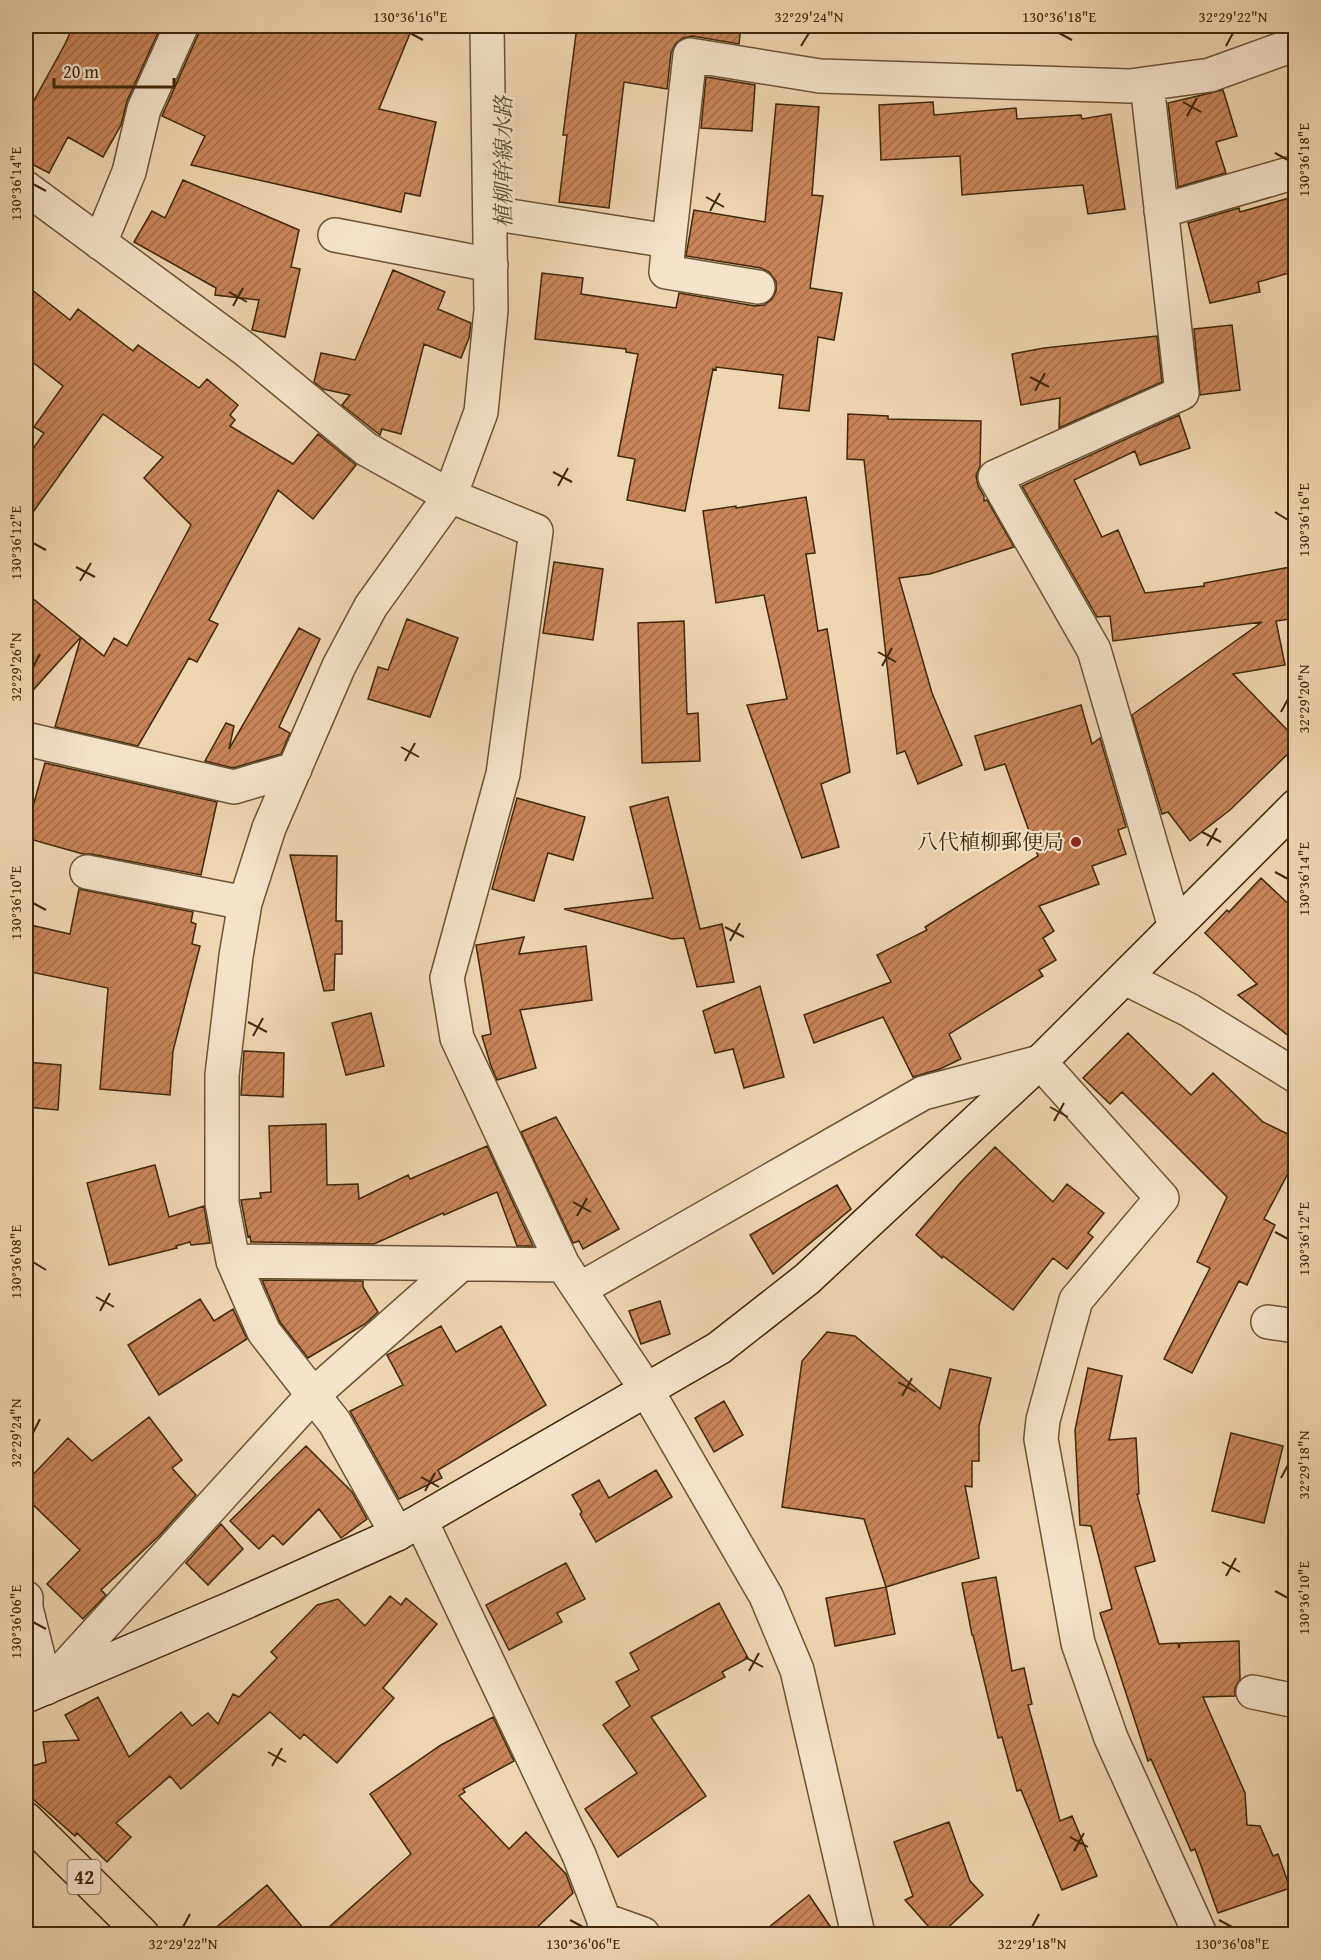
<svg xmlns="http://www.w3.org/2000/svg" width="1321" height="1960" font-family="'Gentium Book Plus','Noto Serif JP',serif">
<defs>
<pattern id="building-hatch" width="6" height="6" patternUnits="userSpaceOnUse" patternTransform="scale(1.5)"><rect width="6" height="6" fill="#c88458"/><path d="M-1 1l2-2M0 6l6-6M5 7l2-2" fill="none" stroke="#a46c47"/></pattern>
</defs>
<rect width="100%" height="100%" fill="#eed6b1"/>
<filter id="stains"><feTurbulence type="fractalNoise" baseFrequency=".00333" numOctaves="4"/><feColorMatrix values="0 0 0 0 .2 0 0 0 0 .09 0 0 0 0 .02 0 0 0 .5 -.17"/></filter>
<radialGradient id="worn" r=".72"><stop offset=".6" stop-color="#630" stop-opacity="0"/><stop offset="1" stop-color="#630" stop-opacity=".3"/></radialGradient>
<path fill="url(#building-hatch)" stroke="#3f2809" stroke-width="1.5" d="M73,26H161L127,101L121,125L103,157L68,137L49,173L26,161V115L65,44Z
M200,26H413L379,109L436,122L420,196L405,193L401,212L191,165L205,136L162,116L198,35Z
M577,26H741L739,44L692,36L683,38L676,43L671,53L667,89L624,82L609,208L559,202L567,135H563Z
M706,77L755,85L752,131L701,128Z
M1223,90L1237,136L1216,142L1226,173L1178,187L1168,103Z
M933,102L934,115L1016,108L1017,119L1081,115L1082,119L1111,114L1125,209L1088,214L1083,185L962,195L960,156L881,160L879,105Z
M776,104L819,107L812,195L823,196L810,288L842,293L834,340L818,337L809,411L779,408L783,375L716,367V370L713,369L685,511L627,500L635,459L618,456L638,354L626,352V349L535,339L542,273L583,278L581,294L676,308L679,293L755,306L764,305L772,299L776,291V281L769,272L761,268L686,256L694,210L765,222Z
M183,180L299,230L291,267L300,269L285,337L252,330L259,300L215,295L216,288L134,242L152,211L165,218Z
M1296,196V271L1258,282L1260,292L1210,303L1188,223L1239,208L1240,212Z
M393,270L445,292L438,309L471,323L469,338L461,358L424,344L401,434L382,429L380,435L342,405L350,395L323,389L314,382L321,353L355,360Z
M26,285L70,320L78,309L133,351L138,345L199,388L207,379L238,405L230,415L235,420L230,426L293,464L318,434L356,465L313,519L278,490L209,620L218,624L197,662L189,658L138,746L55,727L81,637L26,698V593L104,656L114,638L127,646L191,525L144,478L163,457L103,414L26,522V459L44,433L34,427L63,386L26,357Z
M1232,325L1240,390L1200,395L1194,329Z
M1157,336L1162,382L1059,428L1060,398L1021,405L1012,354L1044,348Z
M848,414L888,416V419L981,421L980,466L976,476L978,486L984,496V501L987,500L1014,547L930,574L899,578L932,693L962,765L918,784L905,751L897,754L864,460L847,459Z
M1179,415L1190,448L1140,465L1135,451L1074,480L1102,537L1118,530L1145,593L1204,586V583L1296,566V618L1276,621L1285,665L1233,674L1296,739V746L1230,810L1190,841L1168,812L1162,814L1132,715L1262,622L1113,641L1110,616L1097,617L1022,486Z
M806,497L815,553L806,554L818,631L827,629L850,772L821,784L839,847L802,858L747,705L787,699L764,595L716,603L703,511L736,506V508Z
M554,562L603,569L593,640L543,633Z
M407,619L458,638L430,717L368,699L378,667L388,670Z
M684,621L687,714L698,713L700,761L642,763L638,623Z
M299,628L320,639L279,727L290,733L281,754L233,768L205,761L226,723L234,726L229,749Z
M1081,705L1092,744L1100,738L1126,827L1118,830L1126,854L1092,866L1099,884L1039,906L1054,931L1043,938L1056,960L1039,970L1043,976L949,1034L961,1059L940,1069L913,1077L883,1017L814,1043L804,1015L891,982L877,955L927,930L925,927L1038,856L1005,764L985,770L975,736Z
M45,763L217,802L201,875L91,854H83L26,838V832Z
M668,797L700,929L722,924L734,982L697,987L684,938L672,939L564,909L653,898L630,807Z
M517,798L585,817L573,860L548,853L534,901L492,889Z
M290,855L337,856L336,921H342V954H335L334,990L324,991Z
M1261,878L1296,911V1042L1238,995L1257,984L1205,933L1227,910L1229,912Z
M79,889L193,912L191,922L196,924L192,944L200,946L173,1051L170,1095L100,1089L108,988L26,971V924L70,934Z
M524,937L519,954L586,946L592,1000L520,1010L536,1068L497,1080L491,1066L482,1036L491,1034L476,945Z
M760,986L784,1077L744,1088L733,1049L715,1053L703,1011Z
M371,1013L384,1066L346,1075L332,1023Z
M1128,1033L1191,1095L1213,1073L1263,1122L1296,1138V1158L1264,1219L1275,1225L1247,1285L1239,1281L1192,1373L1164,1359L1210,1268L1197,1262L1227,1197L1122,1092L1110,1104L1083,1078Z
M244,1051L284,1053L283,1097L241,1095Z
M26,1062L61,1065L58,1110L26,1107Z
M556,1117L619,1229L583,1249L579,1241L573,1243L521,1132Z
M326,1124L327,1185L358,1184L359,1199L408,1175L410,1179L487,1146L533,1246H517L497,1192L444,1215L443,1213L374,1244L251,1242L250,1236L248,1237L241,1200L261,1198L260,1193L271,1192L269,1126Z
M995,1147L1053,1202L1067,1184L1104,1213L1088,1233L1093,1237L1067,1269L1053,1258L1013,1310L943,1256L942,1258L916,1235L961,1182Z
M155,1165L169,1217L204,1206L210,1243L191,1245L190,1242L176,1246L177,1248L109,1265L87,1183Z
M837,1185L851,1209L773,1274L750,1235Z
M262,1280L363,1281V1287L378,1312L365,1324L308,1358L280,1322Z
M200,1299L214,1321L233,1309L247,1339L159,1395L128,1345Z
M660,1301L670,1334L641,1344L629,1311Z
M441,1326L456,1352L501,1326L546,1405L438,1470L442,1478L399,1499L350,1411L403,1385L387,1355Z
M827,1332L855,1336L940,1409L950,1369L991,1378L979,1426V1461H972V1487L965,1486L979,1558L886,1587L864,1519L782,1507L802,1361Z
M1088,1368L1122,1376L1109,1440L1136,1438L1139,1494H1137L1155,1561L1135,1567L1159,1644L1178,1643L1179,1648L1180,1643L1239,1641L1240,1679L1235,1688V1696L1203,1697L1245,1793L1247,1825L1260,1826L1273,1856L1278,1854L1290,1888L1218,1913L1195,1849L1191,1851L1151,1759L1148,1761L1100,1613L1112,1609L1091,1526L1080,1525L1075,1430Z
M724,1401L743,1435L714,1452L695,1418Z
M149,1417L182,1460L172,1468L196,1495L159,1536L101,1590L106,1595L83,1619L47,1584L80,1550L26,1498V1482L68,1438L92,1461Z
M1231,1433L1283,1446L1264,1523L1212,1511Z
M306,1446L352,1492L367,1519L341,1538L319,1509L283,1545L273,1535L259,1549L230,1521Z
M656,1470L672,1497L596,1542L580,1514L582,1512L572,1495L599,1480L609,1498Z
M221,1524L243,1549L208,1585L186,1563Z
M566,1563L585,1599L557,1613L562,1622L509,1650L486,1605Z
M996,1577L1012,1671L1024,1668L1032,1704L1028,1705L1060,1821L1072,1816L1097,1876L1062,1890L1021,1790L1017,1791L1002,1737L998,1738L973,1635H972L962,1583Z
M886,1587L895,1634L835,1646L826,1598Z
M390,1596L401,1605L406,1598L437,1624L383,1688L394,1698L337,1763L304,1734L300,1739L270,1712L181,1789L170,1776L116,1823L131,1837L107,1862L77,1833L75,1836L26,1793V1768L46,1762L43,1742L79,1740L65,1715L98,1697L129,1757L181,1712L192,1726L208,1713L218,1724L233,1694L239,1697L277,1658L271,1652L317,1605L338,1599L365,1626Z
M719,1603L748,1658L722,1672L725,1677L651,1717L706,1796L618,1857L585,1809L637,1773L603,1725L630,1706L616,1682L639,1670L630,1653Z
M493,1717L514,1761L463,1789L465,1792L459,1796L509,1849L526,1832L566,1874L573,1893L529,1935H320L411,1854L370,1794L441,1745Z
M949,1822L970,1881L983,1895L940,1935H936L905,1900L913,1896L894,1842Z
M267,1885L309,1935H207Z
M809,1895L836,1935H759Z"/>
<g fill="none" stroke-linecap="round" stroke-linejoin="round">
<g stroke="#6b5433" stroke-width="36">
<path id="street" d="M1147,84L1182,393L995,477L1094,650L1175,927
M26,188L246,350L366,449L450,496L536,531L503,774L447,978L457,1038L563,1265
M1161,211L1296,172
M491,213L669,241L690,55L820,76L1130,86L1210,75L1296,44
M335,235L491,265
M669,241L666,272L758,287
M100,243L129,172L144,109L181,27
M26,739L234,787L295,769
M87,872L245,903
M1125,978L1189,1010L1296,1076
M233,1261L563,1265L646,1389L766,1596L797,1670L858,1934
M580,1289L923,1093L1040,1062L1162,1198L1076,1300L1043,1420L1041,1439L1078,1643L1111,1738L1200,1934
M1268,1322L1296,1326
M421,1521L579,1855L604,1920L605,1934
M397,1534L335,1423L264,1332L233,1261L222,1203V1075L236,956L245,903L269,828L339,666L371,606L450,496L481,412L491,310L487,26
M26,1598V1608L46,1688
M46,1688L313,1395L461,1264
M1253,1692L1296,1701
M604,1920L643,1934"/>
</g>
<g stroke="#3f2809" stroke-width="36">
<path id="secondary" d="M26,1696L230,1609L397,1534L719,1348L807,1279L1040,1062L1296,806"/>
</g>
<g stroke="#3f2809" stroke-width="36">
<path id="primary" d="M26,1819L142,1934"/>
</g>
<use href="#street" stroke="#f4e4cc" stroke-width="33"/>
<use href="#secondary" stroke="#f4e4cc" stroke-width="33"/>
<use href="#primary" stroke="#eed6b1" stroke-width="33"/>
</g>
<path fill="none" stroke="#3f2809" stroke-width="2" d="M410,33L423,40M1059,33L1072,40M801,46L809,33M1226,46L1233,33M1183,102L1201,112M1187,116L1197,98M1275,153L1288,160M33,184L46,191M706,197L724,207M710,211L720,193M229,292L247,302M233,306L243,288M1030,377L1049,387M1035,391L1045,373M553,472L572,482M558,486L568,468M1275,512L1288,520M33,543L46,550M76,567L95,577M80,581L91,563M878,652L896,662M882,666L892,648M33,667L40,654M1281,712L1288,699M401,747L419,757M405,761L415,743M1202,832L1221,842M1207,846L1217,828M1275,872L1288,879M33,903L46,910M725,927L744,937M730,941L740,923M248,1022L267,1032M253,1036L263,1018M1050,1107L1068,1117M1054,1121L1064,1103M573,1202L591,1212M577,1216L587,1198M1275,1232L1288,1239M33,1262L46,1270M96,1297L114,1307M100,1311L110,1293M898,1382L916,1392M902,1396L912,1378M33,1433L40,1419M421,1477L439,1487M1281,1478L1288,1465M425,1491L435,1473M1222,1562L1240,1572M1226,1576L1236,1558M1275,1591L1288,1598M33,1622L46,1629M745,1657L763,1667M749,1671L759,1653M268,1752L286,1762M272,1766L282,1748M1070,1837L1088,1847M1074,1851L1084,1833M570,1920L583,1927M1219,1920L1232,1927M183,1927L190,1914M1032,1927L1039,1914"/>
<circle fill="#8f2418" stroke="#f4e4cc" stroke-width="2" cx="1076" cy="842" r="6"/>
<g text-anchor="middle" stroke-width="4.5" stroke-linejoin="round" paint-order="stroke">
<rect fill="#f4e4cc" stroke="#756044" stroke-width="1.5" x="67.5" y="1860" width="33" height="34" rx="4.5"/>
<g font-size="20" font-weight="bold" fill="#3f2809">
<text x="84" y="1884">42</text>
</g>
<g font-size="21" fill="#3f2809" stroke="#f4e4cc" text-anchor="end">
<text x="1064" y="849">八代植柳郵便局</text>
</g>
<g font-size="22" font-style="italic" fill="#564c31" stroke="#f4e4cc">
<text transform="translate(503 162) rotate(-90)" y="8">植柳幹線水路</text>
</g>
</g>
<rect width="1321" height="1960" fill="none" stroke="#eed6b1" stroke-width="66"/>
<path d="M54 78v9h120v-9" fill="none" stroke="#3f2809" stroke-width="3"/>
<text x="63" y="78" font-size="18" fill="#3f2809" stroke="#f4e4cc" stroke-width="4.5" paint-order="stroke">20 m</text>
<rect x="33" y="33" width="1255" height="1894" fill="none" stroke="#3f2809" stroke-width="2"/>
<g font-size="15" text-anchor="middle" fill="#3f2809">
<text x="410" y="22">130°36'16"E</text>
<text x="809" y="22">32°29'24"N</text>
<text x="1059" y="22">130°36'18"E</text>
<text x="1233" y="22">32°29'22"N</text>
<text transform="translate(1304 160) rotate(-90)" y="5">130°36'18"E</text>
<text transform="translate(16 184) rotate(-90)" y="5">130°36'14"E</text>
<text transform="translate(1304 520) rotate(-90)" y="5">130°36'16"E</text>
<text transform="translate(16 543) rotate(-90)" y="5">130°36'12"E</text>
<text transform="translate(16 667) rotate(-90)" y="5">32°29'26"N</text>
<text transform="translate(1304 699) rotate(-90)" y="5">32°29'20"N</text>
<text transform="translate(1304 879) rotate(-90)" y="5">130°36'14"E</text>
<text transform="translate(16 903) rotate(-90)" y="5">130°36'10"E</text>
<text transform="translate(1304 1239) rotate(-90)" y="5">130°36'12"E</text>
<text transform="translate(16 1262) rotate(-90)" y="5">130°36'08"E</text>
<text transform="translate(16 1433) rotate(-90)" y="5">32°29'24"N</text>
<text transform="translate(1304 1465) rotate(-90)" y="5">32°29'18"N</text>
<text transform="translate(1304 1598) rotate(-90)" y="5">130°36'10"E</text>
<text transform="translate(16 1622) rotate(-90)" y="5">130°36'06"E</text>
<text x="183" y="1949">32°29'22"N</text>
<text x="583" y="1949">130°36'06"E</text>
<text x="1032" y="1949">32°29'18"N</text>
<text x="1232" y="1949">130°36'08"E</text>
</g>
<rect width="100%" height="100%" filter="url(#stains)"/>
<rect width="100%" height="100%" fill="url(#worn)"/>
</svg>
